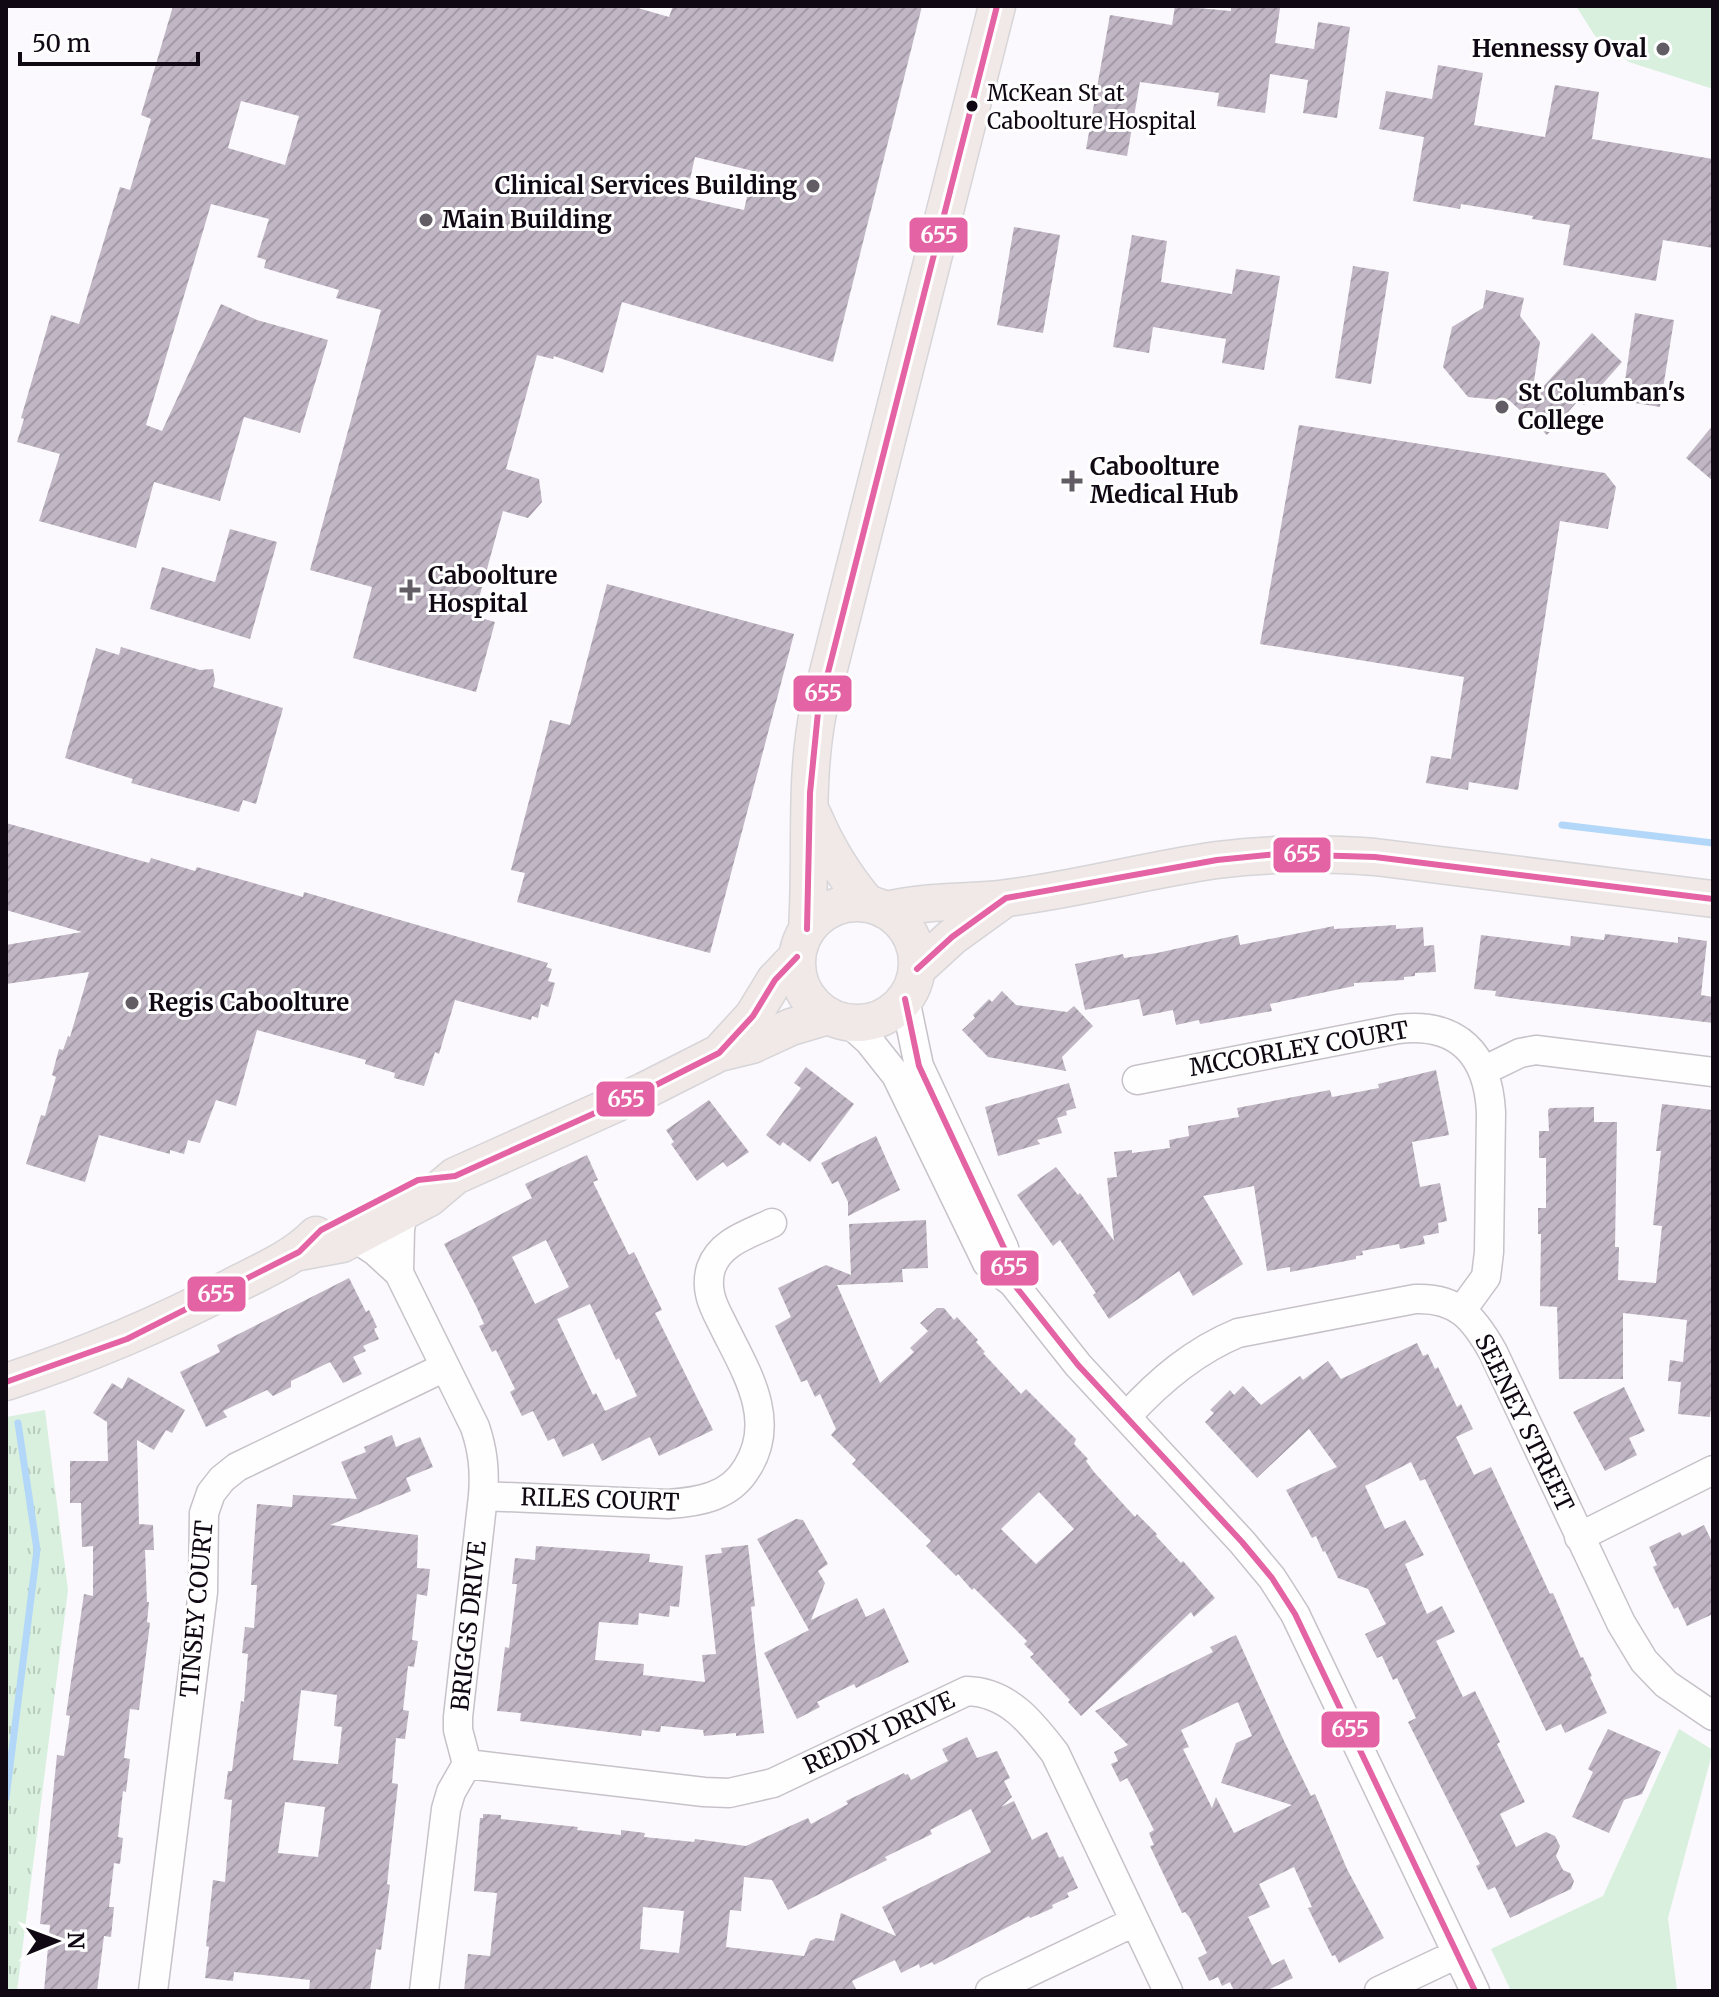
<svg xmlns="http://www.w3.org/2000/svg" width="1719" height="1997" font-family="Merriweather,serif">
<defs>
<pattern id="park-tufts" width="24" height="20" patternUnits="userSpaceOnUse" patternTransform="scale(2)"><rect width="24" height="20" fill="#d9f0de"/><path d="M3 7l-1-3M5 7V3M7 7l1-3M15 17l-1-3M17 17v-4M19 17l1-3" fill="none" stroke="#b9ccbe"/></pattern>
<pattern id="building-hatch" width="6" height="6" patternUnits="userSpaceOnUse" patternTransform="scale(2)"><rect width="6" height="6" fill="#c0b6c4"/><path d="M-1 1l2-2M0 6l6-6M5 7l2-2" fill="none" stroke="#a49ba8"/></pattern>
</defs>
<rect width="100%" height="100%" fill="#fbf9fd"/>
<path fill="#d9f0de" d="M1576,6H1713V89L1629,62L1595,36Z
M1679,1729L1713,1750L1668,1918L1677,1991H1511L1491,1949L1603,1896Z"/>
<path fill="url(#park-tufts)" d="M45,1410L68,1590L17,1991H6V1417Z"/>
<g fill="none" stroke-linecap="round" stroke-linejoin="round">
<path stroke="#b2d7f9" stroke-width="7" d="M1562,825L1713,843
M6,1798L37,1550L18,1423"/>
</g>
<path fill="url(#building-hatch)" fill-rule="evenodd" d="M173,6H631L669,17L673,6H922L833,362L622,302L603,373L554,356L553,359L537,355L506,469L539,479L542,502L528,518L503,511L474,616L495,622L476,692L353,658L372,587L310,570L381,310L336,298L339,290L264,268L266,260L257,257L269,219L211,204L146,425L162,431L221,304L257,320L328,340L300,433L244,417L220,501L154,482L136,548L39,521L60,454L17,442L24,419L21,418L51,315L79,324L120,187L130,190L151,119L141,115ZM241,101L299,116L285,165L228,148ZM695,157L753,171L744,210L686,197Z
M1175,6L1231,11V6L1280,8L1275,43L1314,49L1318,22L1350,27L1337,118L1303,113L1308,80L1270,74L1265,113L1217,106L1219,93L1140,82L1127,156L1086,149L1110,15L1172,25Z
M1438,65L1483,73L1474,125L1545,137L1555,85L1599,92L1592,139L1713,159V248L1663,240L1656,281L1563,265L1570,225L1532,219L1533,216L1461,204L1460,209L1413,201L1424,137L1379,129L1386,91L1432,99Z
M1014,227L1060,235L1043,333L997,325Z
M1132,235L1167,241L1161,282L1232,294L1236,269L1280,276L1264,370L1222,363L1226,339L1153,327L1149,353L1113,347Z
M1353,266L1389,272L1371,384L1335,378Z
M1486,290L1524,298L1520,316L1540,342L1531,400L1592,333L1622,362L1584,405L1579,400L1547,435L1510,401L1468,397L1443,367L1452,327L1483,308Z
M1635,313L1674,320L1660,407L1622,401Z
M1299,425L1605,473L1616,487L1608,529L1560,521L1518,790L1469,782L1468,790L1426,783L1431,756L1451,759L1464,677L1260,644Z
M1713,425V481L1686,458Z
M230,529L277,542L250,639L150,609L162,567L215,582Z
M607,584L794,634L710,953L517,902L525,873L511,870L550,720L570,725Z
M121,647L200,670L213,669L215,680L213,687L283,708L256,804L243,800L239,812L131,783L133,779L65,758L96,648L119,655Z
M6,823L149,863L151,858L195,871L197,867L303,897L304,892L548,963L546,967L552,969L548,981L555,983L548,1007L541,1004L538,1018L532,1016L531,1020L455,1000L439,1054L435,1052L424,1086L394,1078L395,1073L365,1064L366,1060L257,1030L236,1106L216,1100L200,1143L188,1140L184,1154L170,1150V1154L99,1135L85,1182L26,1164L41,1115L45,1116L56,1077L52,1075L59,1049L63,1050L68,1036L70,1037L89,972L6,984V945L82,932L6,910Z
M1396,925V929L1423,927L1424,946L1434,945L1436,972L1415,973V976L1404,977V980L1354,983V986L1270,1004L1272,1011L1200,1024L1199,1020L1176,1025L1173,1010L1143,1016L1139,999L1085,1010L1075,964L1123,954L1124,958L1157,953L1238,935L1240,945L1334,926V929Z
M1605,934L1678,943V937L1707,941L1701,995L1713,997V1023L1516,999L1495,996L1496,991L1474,989L1481,935L1570,946L1571,936L1604,940Z
M1002,991L1016,1005L1067,1012L1074,1006L1093,1026L1062,1057L1066,1071L988,1057L962,1030L975,1018L973,1015L989,999L992,1002Z
M806,1067L854,1104L810,1162L783,1142L780,1146L766,1135L801,1088L794,1083Z
M1436,1070L1449,1135L1412,1142L1420,1187L1440,1183L1447,1221L1438,1223L1439,1233L1423,1236L1425,1244L1400,1249L1399,1244L1362,1251L1363,1255L1356,1256V1259L1290,1272V1267L1267,1271L1254,1186L1203,1196L1243,1264L1193,1296L1179,1271L1109,1319L1093,1295L1096,1293L1060,1240L1053,1246L1017,1195L1056,1167L1078,1195L1080,1193L1114,1241L1107,1178L1117,1177L1114,1152L1132,1150V1153L1170,1148L1169,1140L1189,1136L1188,1126L1239,1117L1237,1108L1330,1090L1332,1097L1379,1088L1378,1084Z
M1069,1083L1076,1108L1066,1111L1067,1115L1057,1118L1062,1133L1037,1140L1040,1144L998,1156L985,1107Z
M709,1100L749,1152L727,1167L723,1162L697,1181L671,1144L674,1142L666,1130Z
M1662,1104L1713,1110V1386L1710,1417L1678,1414L1681,1382L1668,1381L1670,1360L1683,1362L1687,1320L1623,1313V1379H1559L1557,1307L1540,1306L1541,1234H1538V1208H1546V1158H1539V1131H1549L1548,1110L1550,1108L1594,1107V1122H1617L1615,1247H1619L1618,1280L1656,1283L1662,1226L1653,1225L1661,1151H1656Z
M876,1136L900,1190L848,1216V1202L838,1181L832,1184L821,1163Z
M587,1155L598,1180L593,1182L629,1255L634,1252L662,1310L655,1313L713,1430L659,1456L650,1437L602,1461L593,1443L563,1457L554,1438L548,1441L533,1411L522,1416L510,1392L515,1389L496,1350L492,1352L479,1326L484,1324L476,1306L444,1244L532,1198L525,1184ZM546,1240L569,1287L535,1304L512,1257ZM590,1304L616,1360L619,1358L637,1396L605,1411L596,1393L593,1395L557,1319Z
M926,1220L928,1268L902,1269L903,1282L837,1285L880,1383L914,1352L910,1348L928,1331L920,1323L937,1308H944L954,1320L957,1317L978,1340L976,1342L985,1352L983,1353L1021,1394L1026,1389L1076,1439L1074,1444L1088,1459L1086,1461L1094,1472L1135,1517L1137,1514L1157,1534L1156,1536L1181,1563L1183,1561L1215,1598L1194,1617L1191,1612L1081,1716L1068,1702L1070,1700L1030,1657L1034,1654L1024,1644L1027,1641L974,1588L972,1590L958,1574L956,1576L926,1546L931,1541L852,1464L856,1460L831,1435L836,1429L820,1394L815,1397L807,1380L801,1382L775,1326L791,1317L778,1288L826,1265L851,1275L849,1224ZM1039,1492L1074,1529L1036,1564L1001,1529Z
M349,1278L366,1312L369,1310L377,1327L374,1329L379,1339L363,1346L366,1351L353,1357L362,1374L343,1383L330,1362L291,1381V1387L273,1396L267,1390L223,1411L227,1417L206,1427L180,1372L220,1352L217,1345Z
M1417,1343L1423,1356L1428,1354L1435,1369L1438,1367L1457,1407L1461,1404L1473,1429L1456,1437L1474,1475L1491,1467L1550,1594L1553,1593L1581,1658L1583,1657L1592,1676L1590,1677L1607,1713L1565,1733L1561,1724L1546,1731L1425,1479L1420,1481L1411,1462L1365,1486L1385,1529L1405,1520L1424,1555L1405,1564L1427,1614L1442,1606L1455,1632L1436,1641L1463,1697L1475,1691L1500,1742L1497,1744L1525,1802L1500,1814L1516,1847L1546,1832L1555,1836L1560,1846L1556,1856L1563,1870L1570,1873L1574,1881L1571,1889L1510,1918L1495,1887L1488,1890L1476,1866L1480,1864L1408,1722L1416,1718L1397,1678L1393,1680L1382,1656L1377,1658L1365,1634L1386,1624L1368,1589L1338,1578L1325,1551L1323,1552L1316,1536L1312,1538L1286,1490L1337,1467L1309,1429L1257,1478L1205,1422L1214,1413L1210,1410L1230,1390L1234,1395L1243,1386L1261,1405L1300,1376L1303,1380L1328,1361L1341,1379Z
M128,1377L185,1410L172,1433L166,1430L154,1450L137,1440L139,1524L153,1525L154,1550H145L147,1602H149L147,1622L150,1623L139,1710L130,1709L124,1758L130,1759L126,1792L123,1791L118,1837L123,1838L120,1864L114,1863L109,1907H114L111,1937L104,1936L97,1991H44L50,1925L40,1924L57,1755L64,1756L70,1716L66,1715L84,1594L93,1596V1546L82,1547L81,1503H70V1461H108L107,1422L93,1413L112,1383L122,1389Z
M1624,1387L1645,1431L1629,1438L1637,1455L1605,1471L1573,1412Z
M392,1435L396,1447L420,1437L433,1467L406,1478L411,1491L330,1525L418,1535L417,1568L430,1569L427,1596L417,1594L412,1640L418,1641L414,1667L408,1666L403,1710L409,1711L405,1739L396,1738L392,1783L398,1784L387,1884L390,1885L381,1950L376,1949L370,1991H309L310,1980L234,1972L233,1981L205,1978L209,1947L206,1946L213,1880L225,1882L232,1800L224,1799L228,1771H232L241,1701L244,1702L248,1654L242,1653L245,1627L254,1628L257,1585H251L257,1504L292,1507L293,1495L357,1499L341,1462L366,1452L364,1447ZM301,1690L337,1695L334,1726L342,1727L338,1764L293,1760ZM285,1802L325,1807L318,1857L278,1853Z
M796,1519L803,1520L828,1564L818,1571L825,1583L811,1620L857,1598L866,1617L884,1608L909,1662L856,1688L854,1684L817,1702L820,1707L797,1719L764,1653L809,1630L757,1539Z
M1704,1525L1713,1544V1614L1687,1626L1678,1607L1674,1609L1663,1588L1653,1567L1657,1565L1649,1547L1680,1532L1682,1536Z
M748,1545L755,1606L751,1607L764,1733L736,1736V1733L704,1736L703,1730L661,1726L660,1732L642,1730L641,1736L520,1721L521,1713L497,1711L505,1647L509,1648L517,1584H512L515,1558L535,1560L536,1546L650,1554L649,1562L683,1566L679,1607L670,1606L669,1617L639,1613L638,1625L599,1622L595,1660L644,1664L643,1675L705,1682L702,1655L716,1654L705,1555L722,1553L721,1548Z
M1236,1635L1284,1741L1311,1796L1315,1794L1347,1869L1384,1938L1339,1963L1335,1955L1332,1956L1308,1908L1312,1907L1294,1867L1259,1884L1270,1907L1248,1917L1272,1965L1284,1959L1293,1978L1266,1991H1234L1230,1982L1222,1986L1218,1977L1209,1981L1198,1958L1207,1953L1190,1918L1185,1912L1182,1913L1150,1846L1154,1845L1149,1833L1154,1830L1132,1787L1127,1778L1120,1782L1111,1764L1118,1761L1114,1752L1128,1745L1095,1711L1213,1652L1210,1647ZM1238,1702L1252,1736L1236,1743L1221,1783L1292,1805L1234,1833L1216,1797L1212,1808L1183,1749L1189,1747L1181,1730Z
M1608,1729L1661,1752L1642,1794L1624,1800L1609,1833L1572,1817L1593,1772L1588,1769Z
M967,1737L977,1758L997,1751L1010,1778L1004,1781L1012,1797L1001,1807L1014,1801L1032,1840L1047,1832L1059,1858L1063,1856L1078,1888L1067,1893L1069,1897L1052,1905L1053,1908L1030,1918L1029,1916L934,1965L932,1962L920,1968L919,1964L901,1973L895,1960L852,1981L857,1991H464L468,1954L490,1956L497,1893L474,1891L480,1818H483V1814L501,1815V1819L578,1827L577,1830L621,1835V1830L645,1833L644,1837L694,1842L695,1839L746,1846L808,1818L811,1824L848,1804L846,1801L904,1773L905,1775L908,1774L911,1780L948,1761L942,1749ZM971,1809L991,1852L882,1907L896,1936L841,1913L834,1941L816,1938L810,1941L804,1956L726,1947L730,1910L741,1911L744,1877L772,1880L788,1910L887,1860L885,1857L932,1834L930,1830ZM643,1907L684,1911L679,1953L640,1949Z"/>
<g fill="none" stroke-linecap="round" stroke-linejoin="round">
<g stroke="#c7c2c9" stroke-width="31">
<path id="minor" d="M905,999L919,1066L1004,1248L1013,1283
M849,1023L869,1041L896,1075L987,1263L1013,1283L1078,1365L1242,1542L1272,1578L1295,1614L1475,1991
M1485,1070L1520,1053L1536,1050L1713,1072
M1137,1080L1398,1029C1458,1022 1488,1054 1491,1112L1489,1252L1486,1277L1462,1310
M354,1237L375,1251L399,1273L475,1427C483,1451 485,1470 483,1496L458,1717V1730L467,1764L451,1792L446,1809L424,1991
M399,1273L400,1230L403,1212
M1127,1416C1159,1381 1194,1351 1238,1333L1415,1299C1457,1297 1474,1318 1493,1352L1621,1623L1644,1661L1666,1684L1713,1716
M483,1496L668,1504C699,1502 730,1497 747,1468C779,1418 743,1367 721,1321C712,1304 705,1288 711,1268C720,1242 749,1234 772,1223
M1579,1537L1713,1470
M467,1764L704,1792L729,1793L773,1783L967,1691C1008,1692 1032,1723 1055,1753L1168,1991
M153,1991L203,1592L204,1513L211,1493L222,1479L237,1467L445,1367
M990,1991L1134,1922
M1379,1991L1457,1954"/>
</g>
<g stroke="#d7d5d8" stroke-width="39">
<path id="major" d="M813,815C827,848 844,876 867,903
M797 963a60 60 0 1 1 120 0a60 60 0 1 1-120 0Z
M887,910C927,900 967,903 1007,898C1078,889 1147,870 1217,860C1270,853 1322,853 1375,857L1713,899
M807,929C812,856 804,784 818,712L997,6
M917,969L952,937L1006,898
M719,1053L753,1016L775,980L797,957
M299,1252L342,1244L429,1198L455,1176L644,1091L719,1053L752,1045L791,1027L828,1016
M6,1382C85,1356 159,1325 233,1286C262,1271 292,1259 316,1235"/>
</g>
<use href="#minor" stroke="#fefeff" stroke-width="28"/>
<use href="#major" stroke="#f0e9e7" stroke-width="36"/>
<g stroke="#fff" stroke-width="12">
<path id="bus-1" d="M807,929L810,793L818,712L997,6
M917,969L952,937L1006,898L1217,860L1277,854L1375,857L1713,899
M905,999L919,1066L1004,1248L1013,1283L1078,1365L1242,1542L1272,1578L1295,1614L1475,1991
M6,1382L127,1339L299,1252L321,1230L418,1180L455,1176L644,1091L719,1053L753,1016L775,980L797,957"/>
</g>
<use href="#bus-1" stroke="#e463a4" stroke-width="6"/>
</g>
<g fill="#625d65" stroke="#fff" stroke-width="3">
<circle cx="1663" cy="49" r="8"/>
<circle cx="813" cy="186" r="8"/>
<circle cx="426" cy="220" r="8"/>
<circle cx="1502" cy="407" r="8"/>
<path d="M1068 469h8v8h8v8h-8v8h-8v-8h-8v-8h8z"/>
<path d="M406 578h8v8h8v8h-8v8h-8v-8h-8v-8h8z"/>
<circle cx="132" cy="1003" r="8"/>
</g>
<circle fill="#100913" stroke="#fff" stroke-width="3" cx="972" cy="106" r="7"/>
<g text-anchor="middle" stroke-width="6" stroke-linejoin="round" paint-order="stroke">
<g font-size="22" fill="#100913" stroke="#fff" text-anchor="start">
<text x="987" y="101">McKean St at<tspan x="987" dy="28">Caboolture Hospital</tspan></text>
</g>
<g font-size="24" font-weight="bold" fill="#100913" stroke="#fff" text-anchor="start">
<text x="1647" y="57" text-anchor="end">Hennessy Oval</text>
<text x="797" y="194" text-anchor="end">Clinical Services Building</text>
<text x="442" y="228">Main Building</text>
<text x="1518" y="401">St Columban's<tspan x="1518" dy="28">College</tspan></text>
<text x="1090" y="475">Caboolture<tspan x="1090" dy="28">Medical Hub</tspan></text>
<text x="428" y="584">Caboolture<tspan x="428" dy="28">Hospital</tspan></text>
<text x="148" y="1011">Regis Caboolture</text>
</g>
<g font-size="24" fill="#100913" stroke="#fff">
<text transform="translate(1299 1049) rotate(-10)" y="8">MCCORLEY COURT</text>
<text transform="translate(1524 1423) rotate(64)" y="8">SEENEY STREET</text>
<text transform="translate(600 1500) rotate(2)" y="8">RILES COURT</text>
<text transform="translate(197 1609) rotate(-85)" y="8">TINSEY COURT</text>
<text transform="translate(469 1626) rotate(-84)" y="8">BRIGGS DRIVE</text>
<text transform="translate(879 1733) rotate(-25)" y="8">REDDY DRIVE</text>
</g>
</g>
<g stroke="#fff" stroke-width="3">
<rect x="908" y="216" width="61" height="38" rx="8" fill="#e463a4"/>
<rect x="792" y="674" width="61" height="39" rx="8" fill="#e463a4"/>
<rect x="1272" y="836" width="60" height="38" rx="8" fill="#e463a4"/>
<rect x="595" y="1080" width="61" height="38" rx="8" fill="#e463a4"/>
<rect x="979" y="1249" width="61" height="38" rx="8" fill="#e463a4"/>
<rect x="186" y="1275" width="61" height="38" rx="8" fill="#e463a4"/>
<rect x="1320" y="1710" width="61" height="39" rx="8" fill="#e463a4"/>
</g>
<g font-size="22" text-anchor="middle" font-weight="bold" fill="#fff">
<text x="939" y="243">655</text>
<text x="823" y="701">655</text>
<text x="1302" y="862">655</text>
<text x="626" y="1107">655</text>
<text x="1009" y="1275">655</text>
<text x="216" y="1302">655</text>
<text x="1350" y="1737">655</text>
</g>
<rect width="1719" height="1997" fill="none" stroke="#100913" stroke-width="16"/>
<g transform="translate(56 1941) rotate(89)" stroke="#ffffff" stroke-width="6" paint-order="stroke">
<path d="M0-6L14 30L0 20L-14 30Z" fill="#100913"/>
<text y="-12" font-size="22" font-weight="bold" text-anchor="middle" fill="#100913">N</text>
</g>
<path d="M20 52v12h178v-12" fill="none" stroke="#100913" stroke-width="4"/>
<text x="32" y="52" font-size="24" fill="#100913" stroke="#ffffff" stroke-width="6" paint-order="stroke">50 m</text>
</svg>
